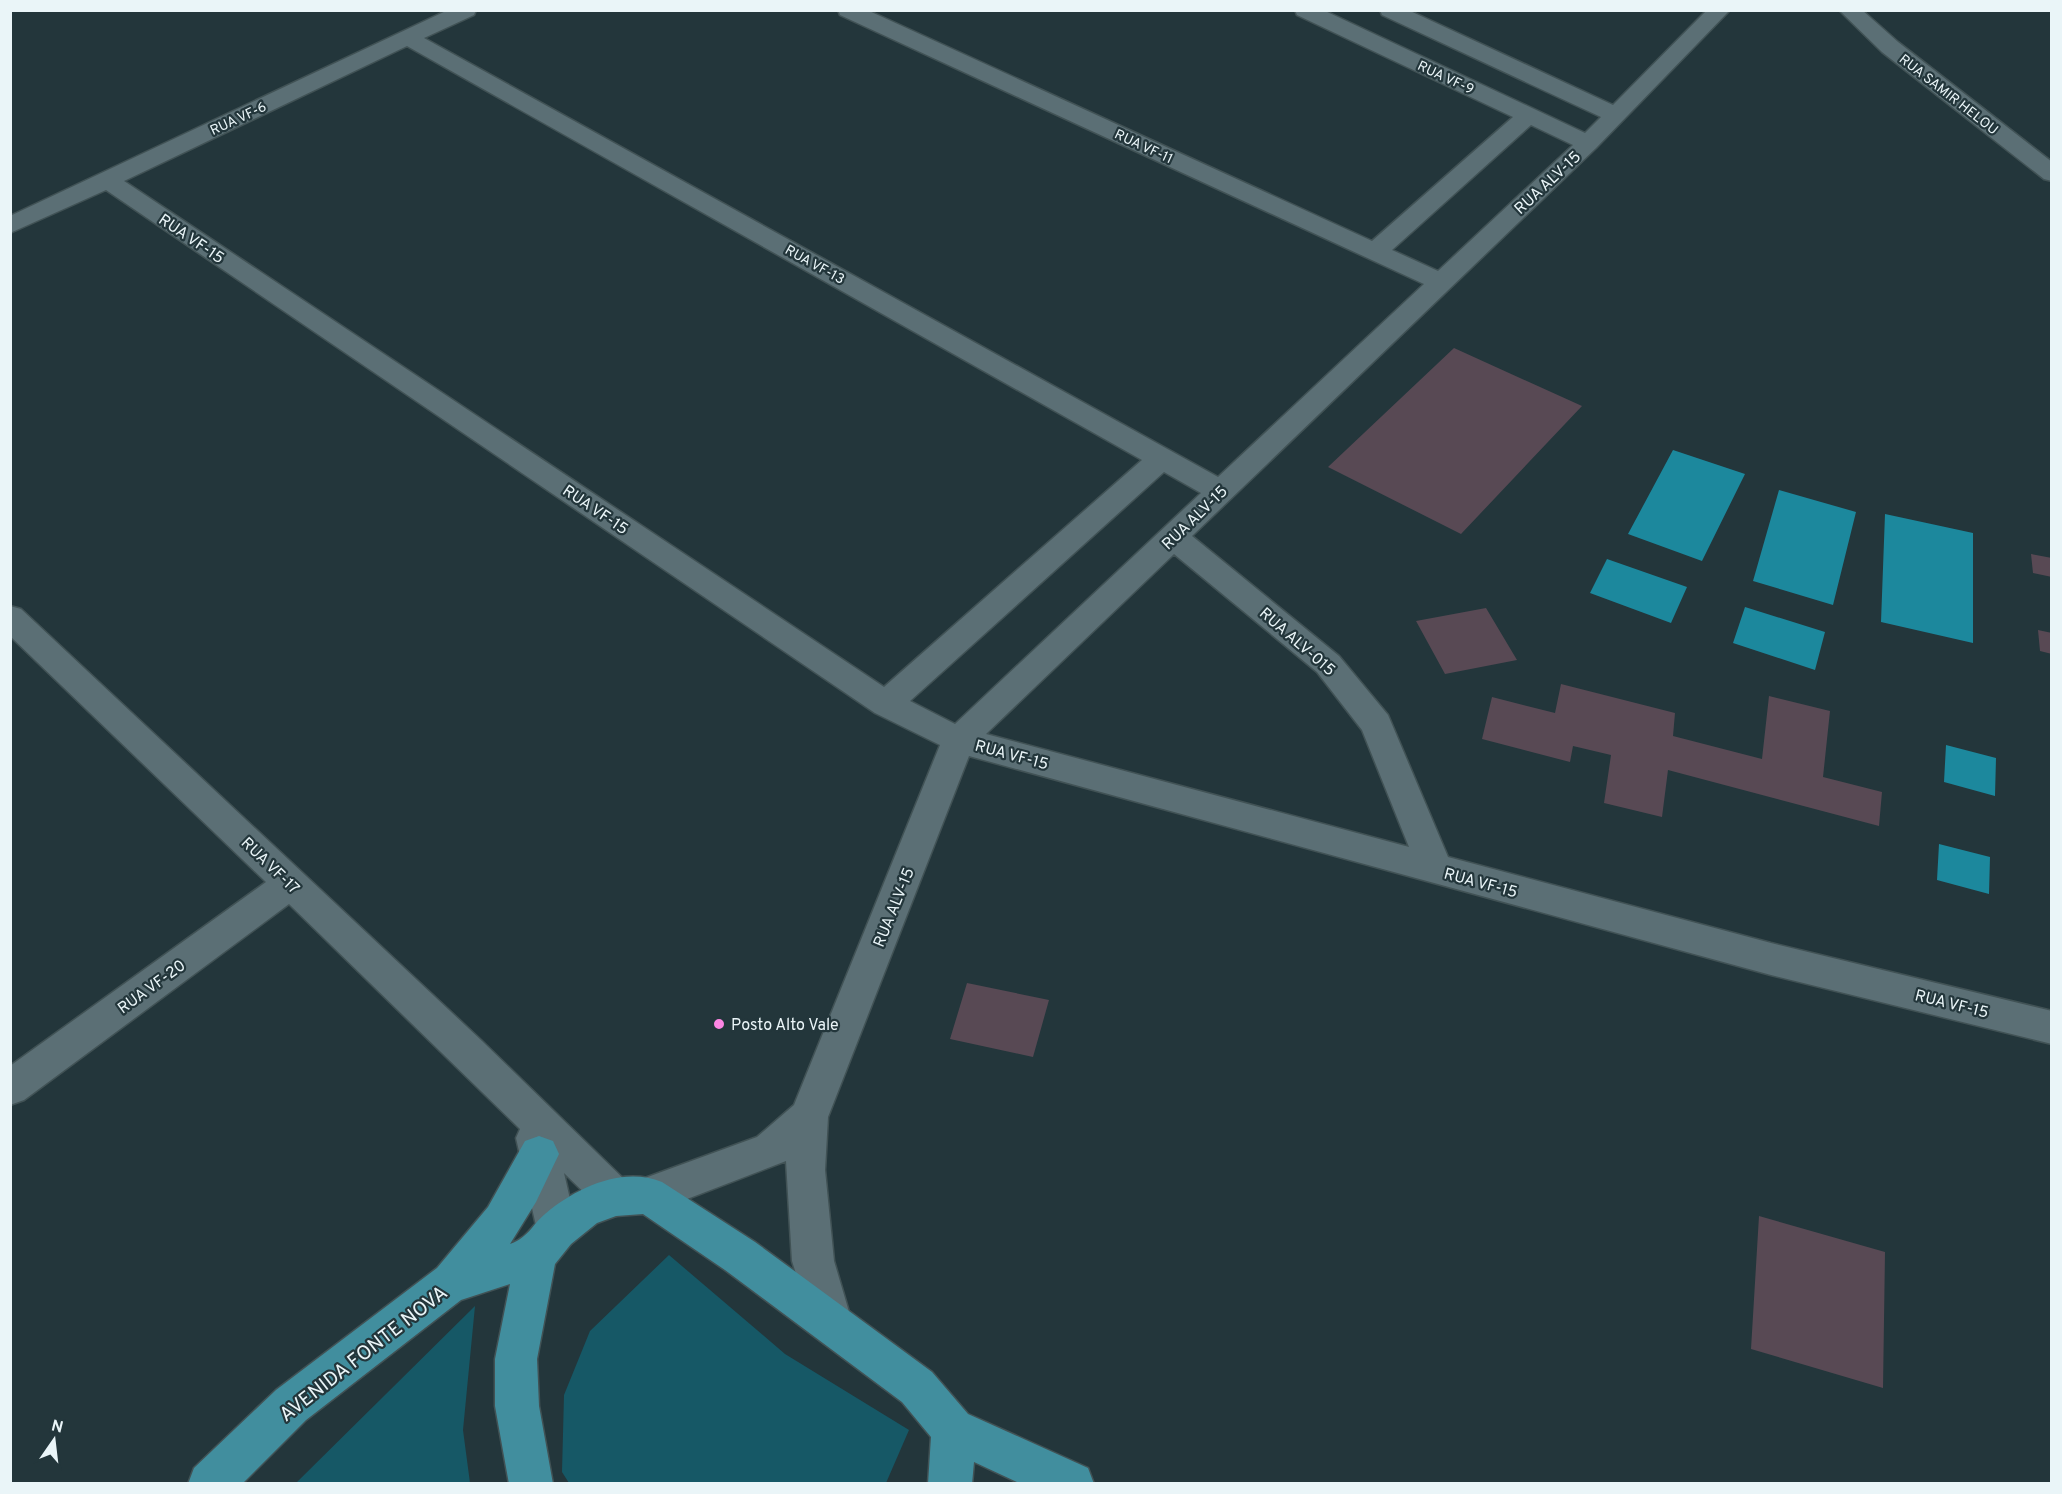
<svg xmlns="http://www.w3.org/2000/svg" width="2062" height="1494" font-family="Overpass,sans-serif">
<rect width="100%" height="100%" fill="#23363b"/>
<path fill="#165866" d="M669,1255L785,1354L909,1430L886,1483H569L562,1472L564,1395L590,1331Z
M475,1306L463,1430L470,1483H296Z"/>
<path fill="#1c889d" d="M1673,450L1745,474L1702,561L1628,534Z
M1779,490L1856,512L1833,605L1753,581Z
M1885,514L1973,533V643L1881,622Z
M1607,559L1687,587L1671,623L1590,593Z
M1745,607L1825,632L1815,670L1733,643Z
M1946,745L1996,758L1995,796L1944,782Z
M1939,844L1990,857L1989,894L1937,880Z"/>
<path fill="#584954" d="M1454,348L1582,406L1461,534L1328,467Z
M2031,554L2052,558V577L2033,573Z
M1486,608L1517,660L1445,674L1416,621Z
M2038,630L2052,633V654L2040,651Z
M1561,684L1675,713L1673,736L1762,759L1769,696L1830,711L1823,777L1882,792L1879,826L1668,770L1662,817L1604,803L1611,755L1573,746L1570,762L1482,739L1492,697L1555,713Z
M967,983L1049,1000L1033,1057L950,1039Z
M1759,1216L1885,1252L1883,1388L1751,1349Z"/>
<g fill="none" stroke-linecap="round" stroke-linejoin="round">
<g stroke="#415255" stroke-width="3">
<path id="minor" d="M448,10H476L474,15L424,38L1218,477L1424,284L840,15L838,10H867L1372,241L1513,117L1297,15L1295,10H1323L1585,133L1601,117L1382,15L1380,10H1408L1613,105L1707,10H1730L1596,148L1192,536L1339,656L1388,715L1448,857L1771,943L2052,1011V1044L1771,975L969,756L828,1117L825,1170L834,1261L852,1322L846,1337L831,1343L816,1337L792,1261L786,1161L648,1214L634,1208L632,1205L630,1210L616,1216L602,1210L564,1173L577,1230L571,1244L557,1249L543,1244L537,1230L516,1138L520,1129L289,904L24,1100L10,1105V1066L266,882L10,636V606L21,609L482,1041L632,1187L634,1182L757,1137L794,1105L940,745L875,713L106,190L10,233V216ZM407,46L1142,460L884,687L124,181ZM1531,125L1573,145L1438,271L1392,250ZM1164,472L1201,493L955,724L910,701ZM1174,554L1317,672L1362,730L1409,847L986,734Z
M1839,10H1862L1898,42L2052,162V181L2044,179L1882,52Z"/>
</g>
<g stroke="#415255" stroke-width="3">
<path id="major" d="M539,1136L553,1141L559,1154L536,1202L510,1244C529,1237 531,1226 545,1214C576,1188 622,1166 662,1182L755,1242L932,1372L968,1414L1088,1468L1094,1484H1021L974,1462L972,1484H928L931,1437L902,1402L725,1270L643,1214L616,1216L597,1223L571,1244L555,1264L537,1359L539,1406L553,1484H509L495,1406V1359L510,1284L461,1300L306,1420L242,1484H188L194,1468L276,1390L437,1268L488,1207L525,1141Z"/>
</g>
<use href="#minor" fill="#5b6f75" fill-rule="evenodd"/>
<use href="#major" fill="#418e9e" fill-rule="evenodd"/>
</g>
<circle fill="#fc86e3" stroke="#23363b" stroke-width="2" cx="719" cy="1024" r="6"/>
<g text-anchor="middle" stroke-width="4.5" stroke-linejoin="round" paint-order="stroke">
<g font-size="14" fill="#eaf5f8" stroke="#23363b">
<text transform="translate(1446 77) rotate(25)" y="5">RUA VF-9</text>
<text transform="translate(1949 94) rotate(38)" y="5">RUA SAMIR HELOU</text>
<text transform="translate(238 118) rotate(-25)" y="5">RUA VF-6</text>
<text transform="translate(1144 146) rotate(25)" y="5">RUA VF-11</text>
<text transform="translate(815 264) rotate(29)" y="5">RUA VF-13</text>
</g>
<g font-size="16" fill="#eaf5f8" stroke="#23363b">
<text transform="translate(1547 182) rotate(-43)" y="6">RUA ALV-15</text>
<text transform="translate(192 238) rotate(34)" y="6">RUA VF-15</text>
<text transform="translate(596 509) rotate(34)" y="6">RUA VF-15</text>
<text transform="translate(1194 517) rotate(-44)" y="6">RUA ALV-15</text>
<text transform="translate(1298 641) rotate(41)" y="6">RUA ALV-015</text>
<text transform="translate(1012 754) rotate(15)" y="6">RUA VF-15</text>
<text transform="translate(271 865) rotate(44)" y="6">RUA VF-17</text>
<text transform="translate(1481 882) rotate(15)" y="6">RUA VF-15</text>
<text transform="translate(893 907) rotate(-68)" y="6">RUA ALV-15</text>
<text transform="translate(151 986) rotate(-36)" y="6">RUA VF-20</text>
<text transform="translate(1952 1003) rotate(14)" y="6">RUA VF-15</text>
</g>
<g font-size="16" fill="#eaf5f8" stroke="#23363b" text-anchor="start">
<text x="731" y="1030">Posto Alto Vale</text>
</g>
<g font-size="20" fill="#eaf5f8" stroke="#23363b">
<text transform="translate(363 1353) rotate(-38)" y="7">AVENIDA FONTE NOVA</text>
</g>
</g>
<rect width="2062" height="1494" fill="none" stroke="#eaf5f8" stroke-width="24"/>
<g transform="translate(54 1440) rotate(14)" stroke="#23363b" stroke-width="4.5" paint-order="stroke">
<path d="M0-4.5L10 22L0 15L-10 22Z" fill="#eaf5f8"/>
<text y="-9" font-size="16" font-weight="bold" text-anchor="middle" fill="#eaf5f8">N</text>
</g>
</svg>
